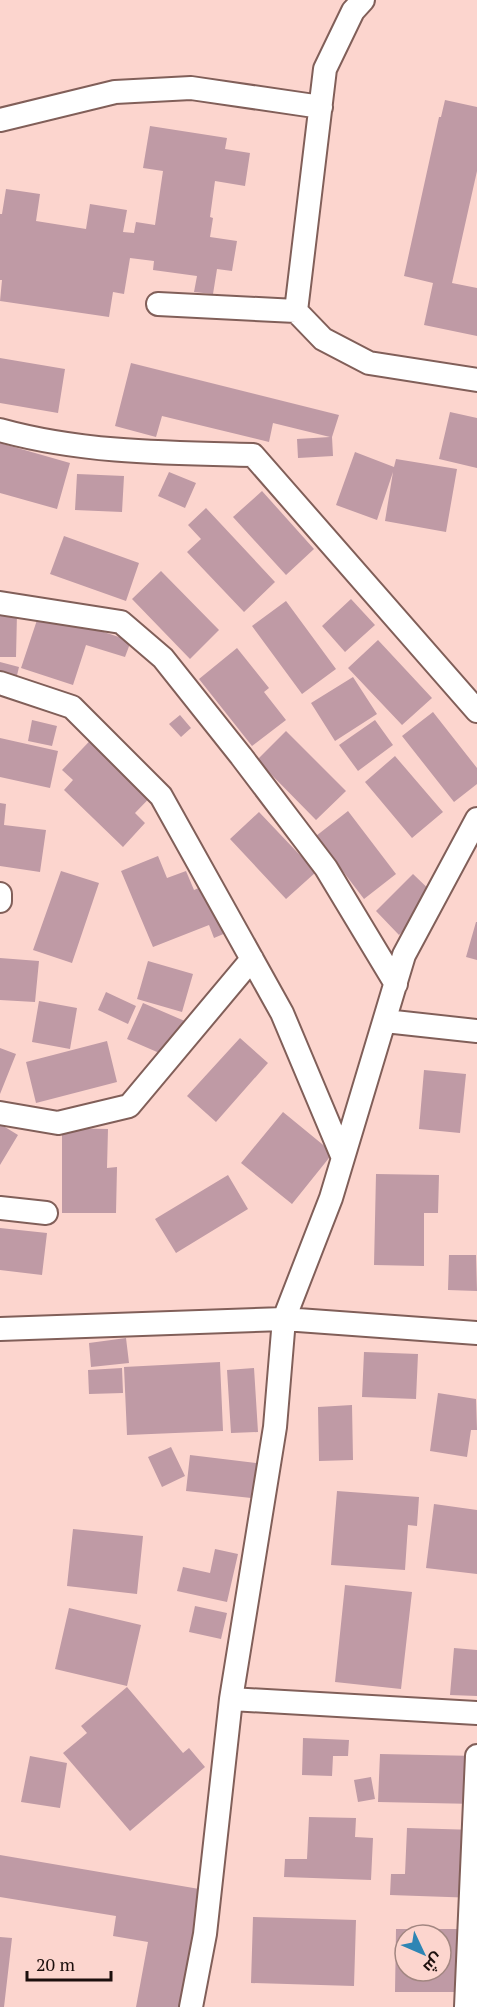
<svg xmlns="http://www.w3.org/2000/svg" width="477" height="2007" font-family="'PT Serif',Cairo,serif">
<rect width="100%" height="100%" fill="#fcd5ce"/>
<path fill="#bf9aa5" fill-rule="evenodd" d="M445,100L477,107V171L452,283L477,288V336L424,325L433,283L404,276L439,117H441Z
M150,126L227,138L225,149L250,153L245,186L215,181L210,217L213,218L210,237L237,241L232,271L217,269L213,294L194,292L197,276L153,270L154,261L130,258L124,294L113,292L109,317L0,301L2,280H0V214H2L6,189L40,194L36,221L86,229L90,204L127,210L123,232L134,233L136,222L155,225L163,171L143,168Z
M0,358L65,369L58,413L0,403Z
M131,363L339,415L332,437L333,456L298,458L297,439L330,437L273,423L269,442L162,416L156,437L115,426Z
M450,412L477,418V468L439,459Z
M0,443L70,463L57,509L0,493Z
M355,452L394,467L396,459L457,469L446,532L385,521L393,472L377,520L336,505Z
M169,472L196,483L185,508L158,496Z
M77,474L124,476L122,512L75,510Z
M262,491L314,549L286,575L233,517Z
M206,508L275,582L244,612L187,552L201,539L188,525Z
M64,536L139,563L126,601L50,574Z
M161,571L219,630L190,659L132,599Z
M351,599L375,625L345,652L322,626Z
M286,601L336,669L302,694L252,626Z
M40,611L131,641L125,657L86,645L73,685L21,668Z
M0,612L17,613L16,657H0Z
M378,640L432,698L402,725L348,668Z
M237,648L269,688L264,692L286,720L252,746L199,679Z
M0,662L19,667L14,688L0,684Z
M353,677L377,714L335,741L311,703Z
M433,712L477,768V784L454,802L402,736Z
M180,715L191,728L181,737L169,724Z
M32,720L57,726L52,746L28,741Z
M375,720L393,745L358,771L339,745Z
M104,726L164,783L135,813L145,823L123,847L64,790L73,780L62,770Z
M286,731L346,791L316,820L257,760Z
M0,738L58,751L50,788L0,777Z
M395,756L443,812L412,838L365,782Z
M0,803L6,804L4,825L46,830L40,872L0,866Z
M348,811L396,874L364,899L316,836Z
M259,812L316,872L286,899L230,839Z
M158,856L167,878L186,871L194,890L220,879L240,927L214,938L209,925L153,947L121,871Z
M61,871L99,883L72,963L33,950Z
M413,874L437,897L399,935L376,911Z
M476,922H477V960L466,957Z
M0,958L39,961L35,1002L0,1000Z
M148,961L193,974L182,1012L137,999Z
M106,992L136,1006L128,1024L98,1010Z
M39,1001L77,1008L70,1049L32,1042Z
M143,1003L187,1022L171,1058L127,1039Z
M240,1038L268,1063L216,1122L187,1096Z
M107,1041L117,1082L36,1103L26,1062Z
M0,1048L16,1054L0,1094Z
M424,1070L466,1074L460,1133L419,1129Z
M283,1112L333,1153L292,1204L241,1163Z
M0,1124L18,1135L0,1165Z
M62,1128L108,1129L107,1168L117,1167L116,1213H62Z
M376,1174L439,1175L438,1213H424V1266L374,1265Z
M228,1175L248,1209L176,1253L155,1219Z
M0,1228L47,1233L42,1275L0,1270Z
M449,1255H476L477,1291L448,1290Z
M126,1338L129,1363L91,1367L89,1343Z
M364,1352L418,1354L416,1399L362,1397Z
M220,1362L223,1431L127,1435L124,1367Z
M122,1368L123,1393L89,1394L88,1370Z
M254,1368L258,1432L231,1433L227,1370Z
M438,1393L476,1399L477,1430H471L467,1457L430,1451Z
M352,1405L353,1460L319,1461L318,1407Z
M171,1447L185,1476L162,1487L148,1457Z
M190,1455L264,1464L260,1499L186,1491Z
M337,1491L419,1497L417,1526L408,1525L405,1570L331,1565Z
M434,1504L477,1510V1574L426,1568Z
M73,1529L143,1536L137,1594L67,1586Z
M215,1549L238,1554L227,1602L177,1591L183,1567L210,1573Z
M345,1585L412,1592L401,1689L335,1682Z
M195,1606L227,1613L221,1639L189,1632Z
M69,1608L141,1625L127,1686L55,1669Z
M454,1648L477,1650V1696L450,1695Z
M127,1687L183,1753L189,1748L205,1767L130,1831L63,1753L87,1733L81,1726Z
M303,1738L349,1740L348,1756H333L332,1776L302,1775Z
M380,1754L477,1756V1804L378,1802Z
M30,1756L67,1763L60,1808L21,1802Z
M371,1777L375,1799L358,1802L354,1780Z
M309,1817L356,1818L355,1837L373,1838L371,1880L284,1877L285,1859H307Z
M407,1828L477,1830V1898L390,1895L391,1874H405Z
M0,1855L211,1891L190,2007H136L148,1942L113,1936L116,1916L0,1897Z
M253,1917L356,1920L354,1986L251,1983Z
M396,1929H469L468,1992H395ZM405,1935H441V1971H405Z
M0,1937L12,1938L4,2007H0Z"/>
<g fill="none" stroke-linecap="round" stroke-linejoin="round">
<g stroke="#815f59" stroke-width="26">
<path id="street" d="M363,0L353,11L325,69L296,311L323,339L369,363L477,380
M0,120L115,92L191,88L321,107
M158,304L296,311
M0,430C83,453 168,453 253,455L477,711
M0,603L121,622L163,658L241,756L326,868L396,984
M0,683L72,707L161,796L282,1013L343,1158
M0,894V901
M385,1021L477,1031
M0,1113L58,1123L129,1106L252,959
M0,1208L46,1213
M0,1329L284,1319L477,1333
M231,1699L477,1713
M191,2007L205,1934L231,1699L275,1427L284,1319L331,1198L404,955L477,819
M466,2007L477,1756"/>
</g>
<use href="#street" stroke="#fff" stroke-width="22"/>
</g>
<g transform="translate(423 1953) rotate(134)"><circle r="28" fill="#fcd5ce" stroke="#a28681" stroke-width="1.5"/>
<path d="M0-4.5L10 22L0 15L-10 22Z" fill="#2e85b4"/>
<text y="-9" font-size="16" font-weight="bold" text-anchor="middle" fill="#1c0f0d">ش</text>
</g>
<path d="M27 1971v9h84v-9" fill="none" stroke="#1c0f0d" stroke-width="3"/>
<text x="36" y="1971" font-size="18" fill="#1c0f0d" stroke="#fcd5ce" stroke-width="4.5" paint-order="stroke">20 m</text>
</svg>
